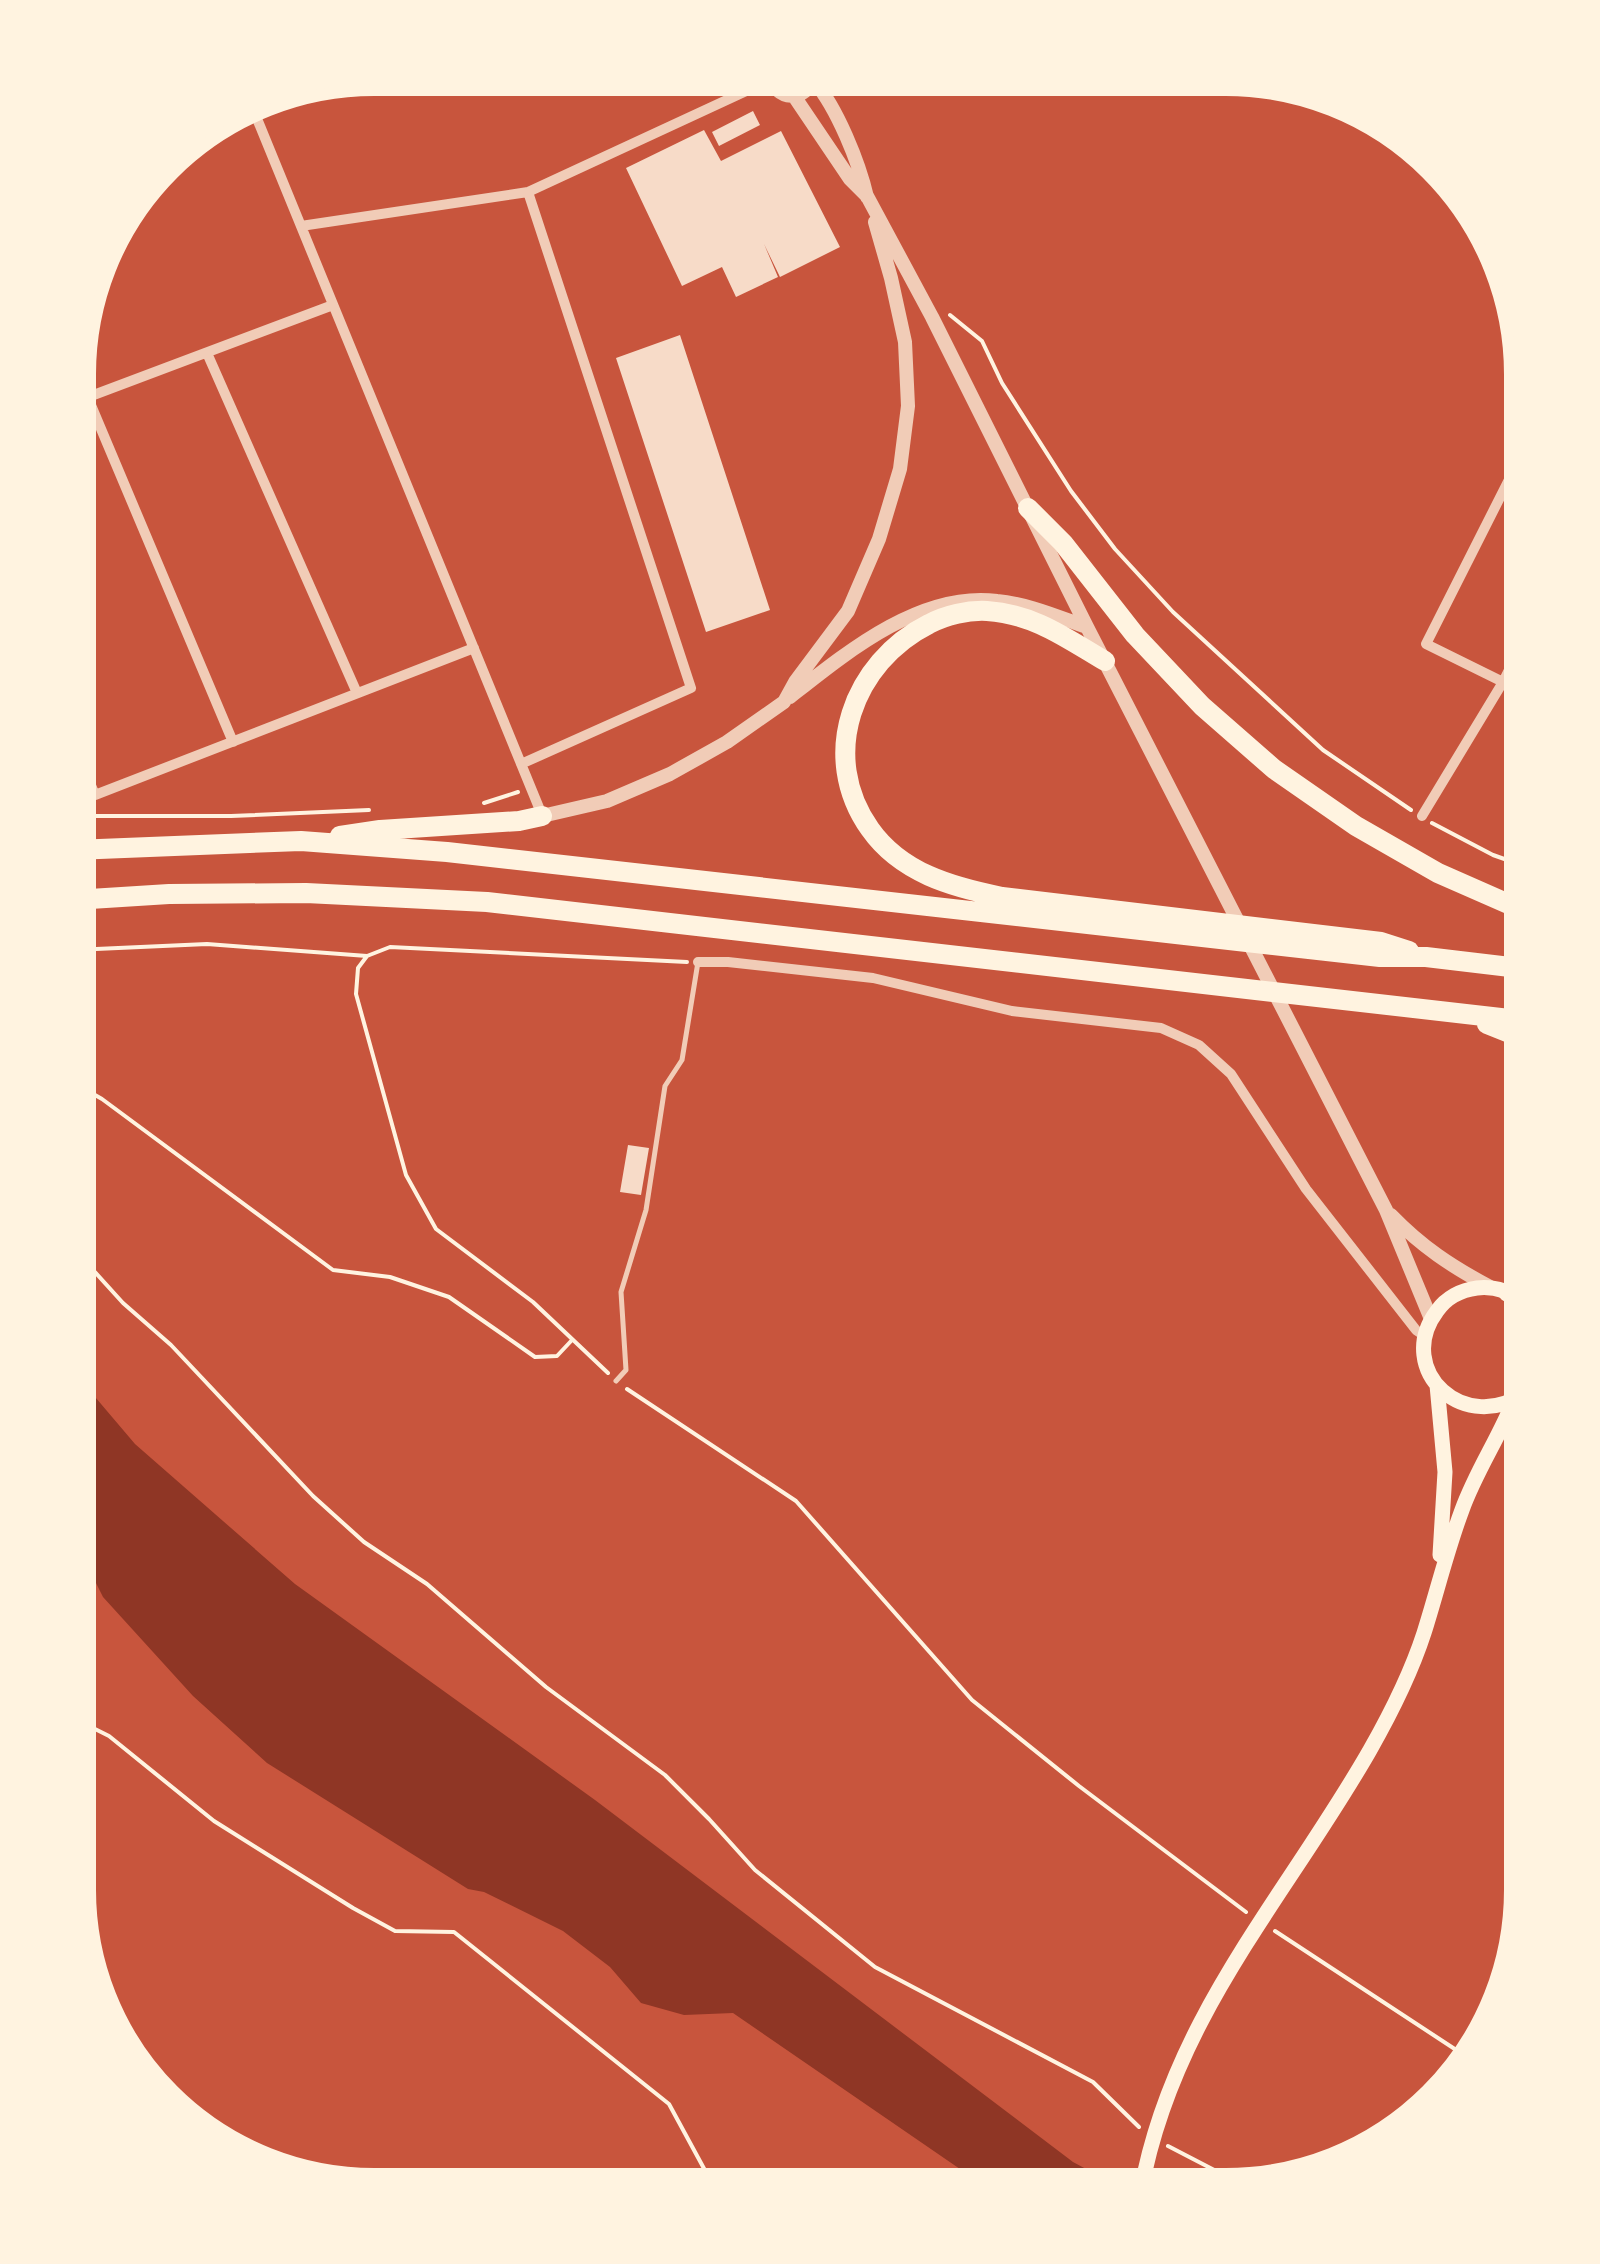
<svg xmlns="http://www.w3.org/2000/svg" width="1600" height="2264" font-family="Signika,sans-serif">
<rect width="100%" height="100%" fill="#c8553d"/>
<path fill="#8f3625" d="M73,1371L135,1444L295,1584L595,1800L1073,2162L1127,2191H992L733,2013L684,2015L641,2003L610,1967L563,1931L484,1892L468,1889L267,1763L193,1696L103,1597L73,1537Z"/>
<path fill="#f7dbc8" d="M753,111L760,125L719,146L712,132Z
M704,130L721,161L781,131L840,247L780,277L764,244L778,277L736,297L722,267L682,286L626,168Z
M680,335L770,610L706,632L616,358Z
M628,1145L649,1148L641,1195L620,1192Z"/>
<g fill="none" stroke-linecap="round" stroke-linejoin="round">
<path stroke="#fff3e0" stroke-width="4" d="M950,315L982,341L1002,383L1071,491L1115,549L1173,612L1323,750L1411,810
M484,803L518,792
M74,816H231L369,810
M1432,823L1493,855L1527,867
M74,950L207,944L367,956L390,947L687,962
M367,956L358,968L356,994L406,1175L436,1229L533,1302L608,1373
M74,1083L102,1099L333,1270L390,1277L449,1297L535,1357L557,1356L572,1340
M74,1249L123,1303L171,1345L313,1496L364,1542L427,1584L546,1687L665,1775L709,1819L755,1870L875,1967L1093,2082L1139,2127
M627,1389L796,1501L972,1700L1079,1786L1246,1912
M73,1718L109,1736L214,1821L353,1908L395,1931L454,1932L669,2104L714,2187L718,2190
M1275,1931L1473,2061
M1168,2146L1247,2187"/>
<path stroke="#f1ccb7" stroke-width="5" d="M616,1381L626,1370L621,1292L646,1210L665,1086L682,1060L698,962"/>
<path stroke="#f1ccb7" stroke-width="10" d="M251,104L542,815
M1376,121L1427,157
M301,226L528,192L770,80
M207,353L357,693
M88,398L233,742
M75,402L333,305
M1503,682L1426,644L1527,444
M74,745L95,795L474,648
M521,764L691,688L528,192
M1422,816L1503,682L1527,634
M698,962H728L873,978L1012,1011L1161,1028L1199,1045L1231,1074L1306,1189L1416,1330L1425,1336"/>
<path stroke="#f1ccb7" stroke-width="14" d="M768,74C776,102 806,104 815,75
M814,81C837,108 859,162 867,197
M794,96L850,179L867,196L932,317L1087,627L1386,1210L1431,1319
M790,697C847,652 921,591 997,601C1029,604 1058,617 1087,627
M542,816L607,801L670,774L727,742L784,702L795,682L848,611L879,539L900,469L908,406L905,342L891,278L875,222
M1391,1215C1422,1247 1451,1266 1490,1287
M201,2134L224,2147"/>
<path stroke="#fff3e0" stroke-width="15" d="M1437,1385L1445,1472L1440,1555
M1527,1391C1466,1438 1393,1370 1437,1311C1446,1298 1461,1290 1477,1288C1495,1286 1514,1292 1527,1305
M1141,2191C1172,2018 1286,1897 1370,1750C1391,1713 1411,1673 1424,1633C1437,1592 1447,1550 1462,1510C1476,1471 1499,1438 1514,1400"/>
<path stroke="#fff3e0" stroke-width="20" d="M1028,508L1063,543L1135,635L1202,706L1274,769L1356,826L1438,873L1527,912
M1105,661C1066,638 1034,614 987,611C968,610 946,615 929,624C853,662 818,756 870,829C901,873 952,887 1002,897L1381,942L1409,951
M340,836L380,830L519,821L542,816
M74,850L301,841L447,852L1380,957H1426L1527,969
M74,900L169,894L306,893L487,902L1527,1021
M1487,1024L1527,1040
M1508,1292L1527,1290"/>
</g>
<path d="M0 0H1600V2264H0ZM374 90H1226A284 284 0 0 1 1510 374V1890A284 284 0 0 1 1226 2174H374A284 284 0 0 1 90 1890V374A284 284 0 0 1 374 90Z" fill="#fff3e0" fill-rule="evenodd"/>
<path fill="none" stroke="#fff3e0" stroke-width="12" d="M374 90H1226A284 284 0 0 1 1510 374V1890A284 284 0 0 1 1226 2174H374A284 284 0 0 1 90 1890V374A284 284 0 0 1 374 90Z"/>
</svg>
